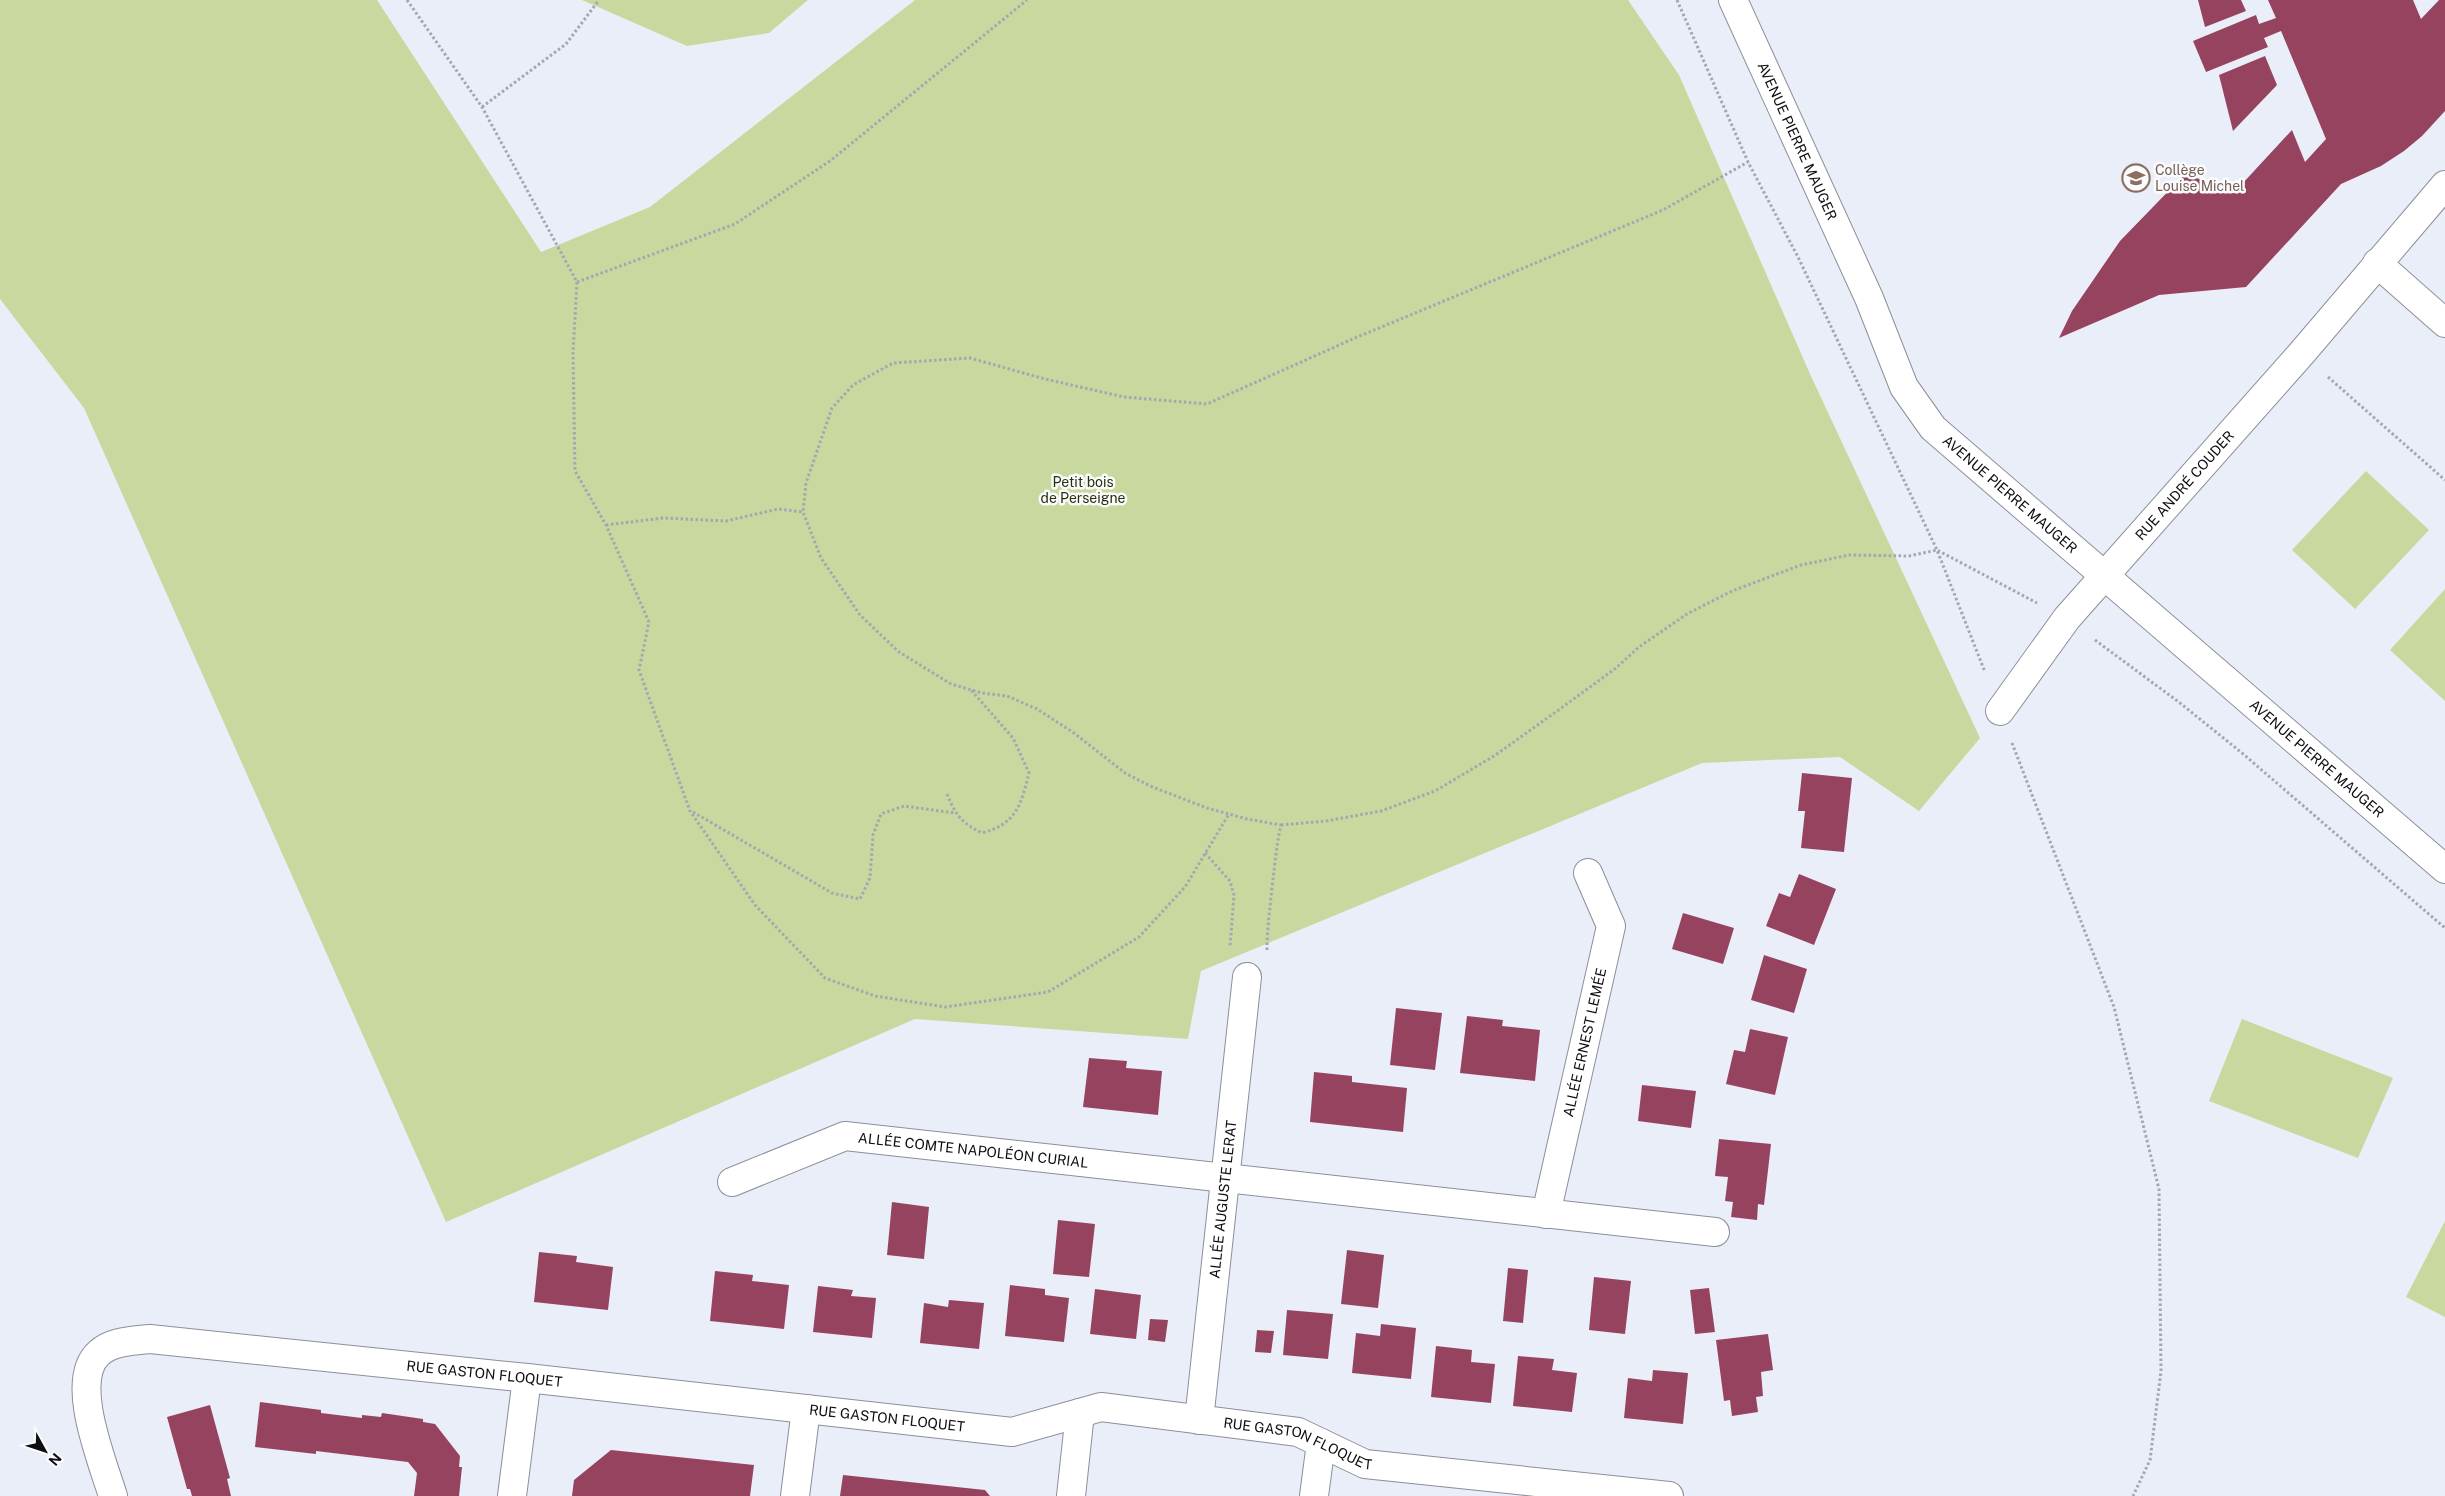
<svg xmlns="http://www.w3.org/2000/svg" width="2445" height="1496" font-family="'Public Sans',sans-serif">
<rect width="100%" height="100%" fill="#eaeef8"/>
<path fill="#c8d89f" d="M0,0H377L541,252L650,207L915,0H1628L1679,75L1810,374L1980,738L1919,811L1840,757L1702,763L1201,971L1188,1039L915,1019L446,1222L84,408L0,299Z
M582,0H808L769,33L687,46Z
M2366,471L2429,530L2355,609L2292,550Z
M2445,589V701L2390,650Z
M2242,1019L2393,1078L2358,1158L2209,1101Z
M2445,1221V1317L2406,1297Z"/>
<path fill="#964360" d="M2198,0H2241L2246,11L2205,27Z
M2268,0H2413L2421,19L2439,0H2445V111L2422,136L2404,151L2381,166L2341,184L2246,287L2159,295L2059,338L2072,311L2120,241L2185,174L2222,187L2245,191L2242,184L2292,130L2305,162L2326,139L2281,31L2264,38L2268,47L2206,72L2193,41L2256,15L2259,24L2276,18Z
M2265,56L2277,85L2233,131L2219,75Z
M1802,773L1852,778L1844,852L1801,848L1805,811H1798Z
M1799,874L1836,889L1814,945L1766,926L1779,893L1790,897Z
M1683,913L1734,928L1723,964L1672,949Z
M1764,955L1807,969L1794,1013L1751,1000Z
M1396,1008L1442,1013L1435,1070L1390,1065Z
M1467,1016L1503,1020L1502,1026L1540,1030L1535,1081L1460,1073Z
M1750,1029L1788,1037L1775,1095L1726,1084L1734,1050L1745,1052Z
M1089,1058L1127,1061L1126,1068L1162,1071L1158,1115L1083,1107Z
M1314,1072L1352,1076V1082L1407,1088L1403,1132L1310,1122Z
M1642,1085L1696,1091L1691,1128L1638,1121Z
M1719,1139L1771,1144L1764,1205L1758,1204L1757,1220L1731,1217L1733,1202L1725,1201L1728,1177L1715,1176Z
M892,1202L929,1207L924,1259L887,1255Z
M1058,1220L1095,1224L1089,1277L1053,1274Z
M1347,1250L1384,1255L1378,1308L1341,1304Z
M539,1252L577,1256L576,1262L613,1267L608,1310L534,1302Z
M1508,1268L1528,1270L1523,1323L1503,1321Z
M715,1271L753,1275L752,1281L789,1285L784,1329L710,1321Z
M1594,1277L1631,1281L1625,1334L1589,1330Z
M1010,1285L1045,1289V1295L1069,1298L1064,1342L1005,1336Z
M818,1286L853,1290L851,1296L876,1298L872,1338L813,1332Z
M1709,1288L1715,1332L1695,1334L1690,1290Z
M1095,1289L1141,1295L1136,1339L1090,1334Z
M949,1300L984,1303L979,1349L920,1343L924,1303L948,1307Z
M1287,1310L1333,1314L1328,1359L1283,1355Z
M1150,1319L1168,1320L1165,1342L1148,1340Z
M1381,1324L1416,1328L1411,1379L1352,1373L1356,1333L1380,1336Z
M1257,1330L1274,1331L1271,1353L1255,1352Z
M1768,1334L1773,1370L1761,1372L1763,1396L1756,1397L1758,1412L1732,1416L1730,1400L1724,1401L1716,1340Z
M1436,1346L1472,1350L1471,1362L1495,1364L1491,1403L1431,1397Z
M1518,1356L1554,1359L1552,1370L1577,1373L1572,1412L1513,1406Z
M1653,1370L1688,1373L1683,1424L1624,1418L1628,1378L1652,1381Z
M260,1402L321,1410V1413L362,1418V1415L381,1417L382,1413L423,1419V1422L435,1424L460,1456L459,1467H462L459,1496H414L417,1473L408,1462L316,1451V1454L255,1447Z
M210,1405L230,1478L227,1479L231,1496H192L190,1489H187L167,1417Z
M611,1450L754,1465L750,1496H572L574,1480Z
M843,1475L985,1490L990,1496H840Z"/>
<g fill="none" stroke-linecap="round" stroke-linejoin="round">
<g stroke="#8c8f99" stroke-width="30">
<g id="minor">
<path id="s1" d="M1733,0L1869,298L1904,387L1933,428L2445,869"/>
<path d="M2377,263L2445,323"/>
<path id="s2" d="M2000,711L2067,618L2301,354L2445,185"/>
<path id="s3" d="M732,1182L845,1136L1715,1232"/>
<path id="s4" d="M1546,1214L1611,926L1588,873"/>
<path id="s5" d="M1199,1420L1247,977"/>
<path id="s6" d="M113,1496C103,1463 68,1380 99,1353C112,1341 132,1341 150,1339L527,1378L1012,1432L1101,1407L1298,1432L1365,1464L1669,1496"/>
<path d="M512,1496L527,1378"/>
<path d="M795,1496L806,1409"/>
<path d="M1071,1496L1080,1413"/>
<path d="M1314,1496L1321,1443"/>
</g>
</g>
<path stroke="#a4a7af" stroke-width="3" stroke-dasharray="2.5 2.5" stroke-linecap="butt" d="M407,0L482,107L577,282L573,353L575,471L606,525L649,622L639,670L690,811L755,905L825,978L875,996L945,1007L1048,992L1139,937L1185,887L1229,814
M1677,0L1748,162L1798,257L1937,550L1985,672
M482,107L566,44L599,0
M577,282L735,224L830,161L1027,0
M2328,377L2445,480
M606,525L663,518L726,521L778,509L803,512
M2095,640L2180,703L2242,753L2445,928
M2012,743L2114,1007L2159,1189L2161,1371L2150,1460L2133,1496
M947,794C956,816 962,823 982,833C1017,824 1021,804 1029,773L1013,738L971,690
M693,812L832,893L860,899L870,878L873,835L881,814L904,806L955,813
M1281,825L1326,821L1381,811L1435,791L1494,756L1560,709L1616,668L1639,647L1687,614L1732,591L1801,565L1849,555L1909,556L1937,550L2037,603
M1205,853L1230,881L1234,895L1230,947
M1267,950C1267,929 1270,909 1272,887C1275,865 1276,847 1281,825L1247,819L1207,808L1150,786L1125,773L1074,733L1037,709L1007,696L982,693L951,684L899,652L860,615L821,558L803,512L806,483L832,408L853,385L893,363L970,358L1045,379L1124,397L1207,404L1355,338L1663,210L1748,162"/>
<use href="#minor" stroke="#fff" stroke-width="28"/>
</g>
<defs>
<g id="school-ring" transform="scale(1.4375)"><circle r="9.5" fill="#fafbfd" stroke="#8d6e63" stroke-width="1.5"/><path d="M0-5L7-2L0 1L-7-2ZM-4 1L0 2.5L4 1V4Q0 6-4 4Z" fill="#8d6e63"/></g>
</defs>
<g fill-rule="evenodd">
<use href="#school-ring" x="2136" y="178"/>
</g>
<g text-anchor="middle" stroke-width="5" stroke-linejoin="round" paint-order="stroke">
<g font-size="14" fill="#0d0e11" stroke="#fafbfd">
<text dy="5" stroke="none"><textPath href="#s1" startOffset="155">AVENUE PIERRE MAUGER</textPath></text>
<text dy="5" stroke="none"><textPath href="#s2" startOffset="292">RUE ANDRÉ COUDER</textPath></text>
<text dy="5" stroke="none"><textPath href="#s1" startOffset="575">AVENUE PIERRE MAUGER</textPath></text>
<text dy="5" stroke="none"><textPath href="#s1" startOffset="980">AVENUE PIERRE MAUGER</textPath></text>
<text dy="5" stroke="none"><textPath href="#s4" startOffset="176">ALLÉE ERNEST LEMÉE</textPath></text>
<text dy="5" stroke="none"><textPath href="#s3" startOffset="251">ALLÉE COMTE NAPOLÉON CURIAL</textPath></text>
<text dy="5" stroke="none"><textPath href="#s5" startOffset="222">ALLÉE AUGUSTE LERAT</textPath></text>
<text dy="5" stroke="none"><textPath href="#s6" startOffset="540">RUE GASTON FLOQUET</textPath></text>
<text dy="5" stroke="none"><textPath href="#s6" startOffset="945">RUE GASTON FLOQUET</textPath></text>
<text dy="5" stroke="none"><textPath href="#s6" startOffset="1365">RUE GASTON FLOQUET</textPath></text>
</g>
<g font-size="14" fill="#785e54" stroke="#fafbfd" text-anchor="start">
<text x="2155" y="175">Collège<tspan x="2155" dy="16">Louise Michel</tspan></text>
</g>
<g font-size="14" fill="#28300b" stroke="#fafbfd">
<text x="1083" y="487">Petit bois<tspan x="1083" dy="16">de Perseigne</tspan></text>
</g>
</g>
<g transform="translate(45 1451) rotate(130)" stroke="#fafbfd" stroke-width="4" paint-order="stroke">
<path d="M0-4L9 19L0 12L-9 19Z" fill="#0d0e11"/>
<text y="-8" font-size="14" font-weight="bold" text-anchor="middle" fill="#0d0e11">N</text>
</g>
</svg>
